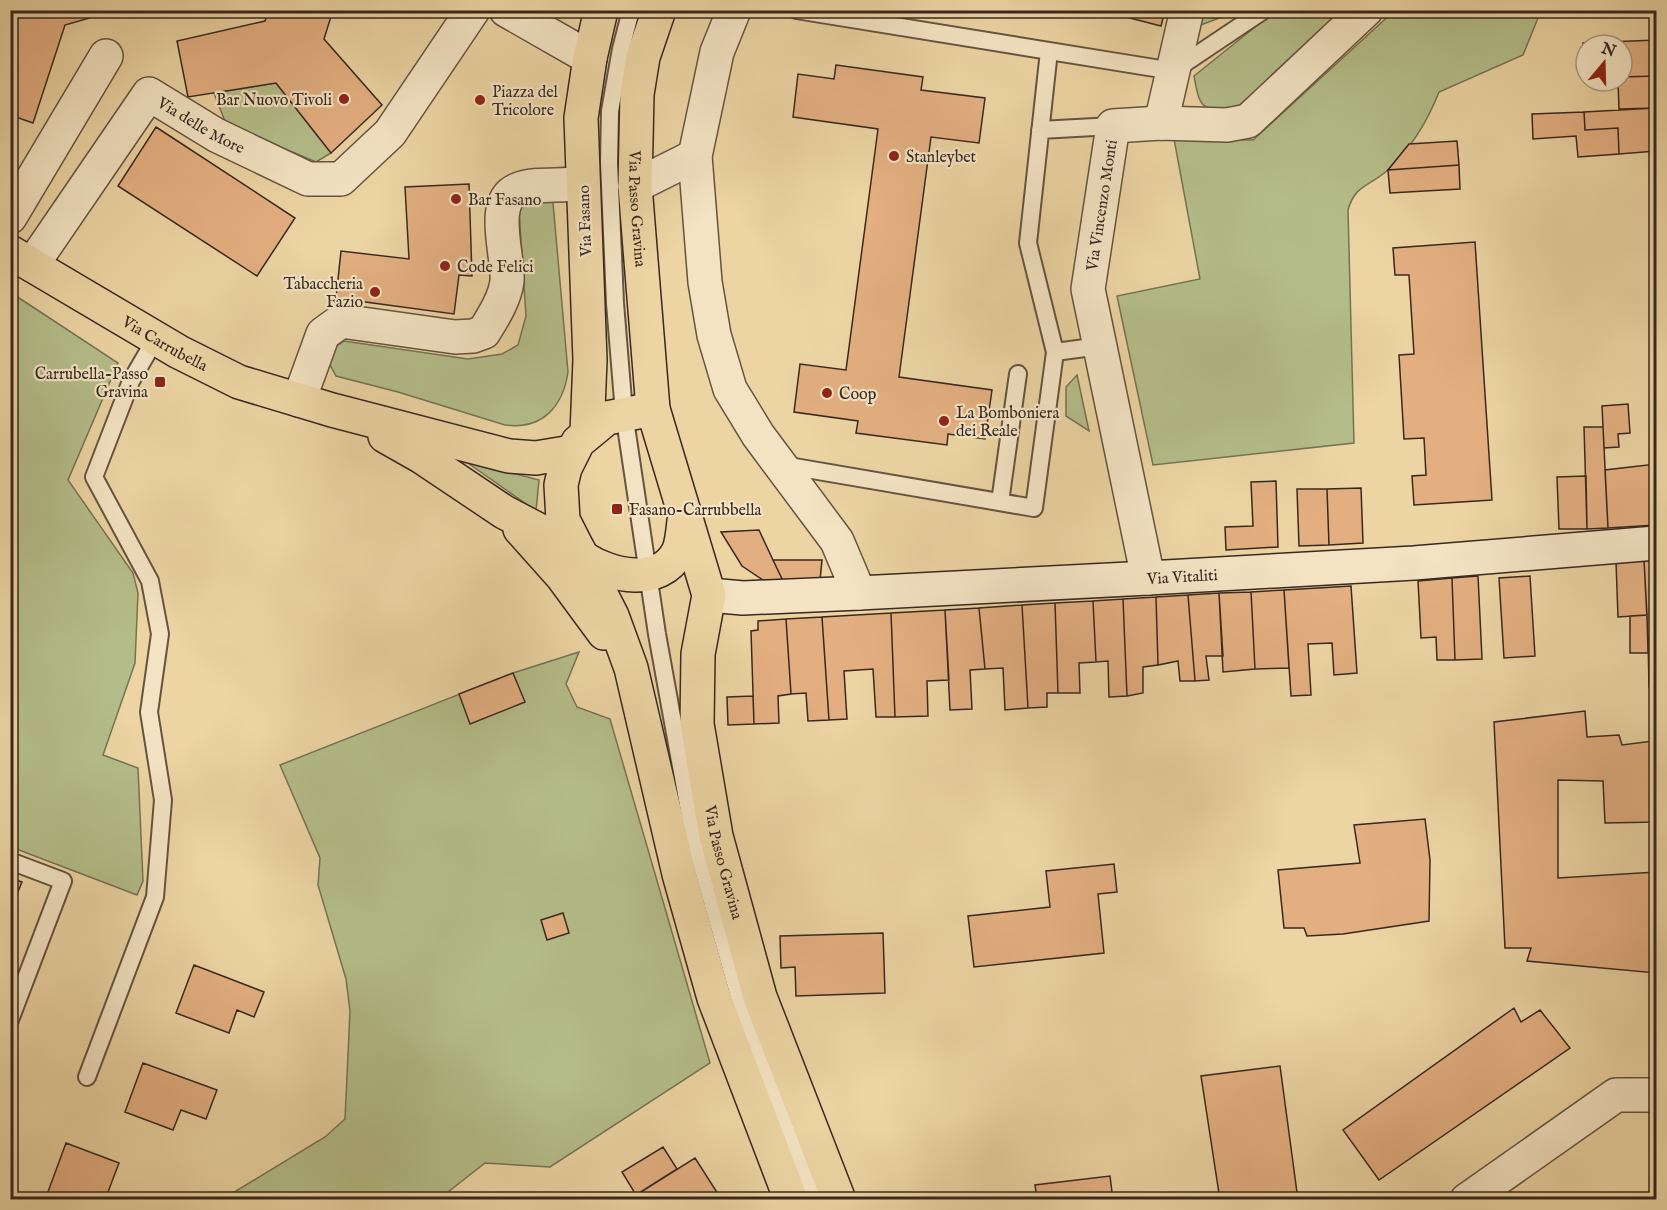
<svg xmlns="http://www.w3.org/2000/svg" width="1667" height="1210" font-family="'IM FELL English',serif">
<rect width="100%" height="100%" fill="#ecd4a3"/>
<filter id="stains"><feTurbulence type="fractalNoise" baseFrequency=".00333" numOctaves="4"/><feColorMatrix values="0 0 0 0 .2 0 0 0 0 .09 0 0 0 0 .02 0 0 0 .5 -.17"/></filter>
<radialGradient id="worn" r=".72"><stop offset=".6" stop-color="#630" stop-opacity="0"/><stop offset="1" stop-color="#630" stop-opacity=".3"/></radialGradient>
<path fill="#b4bd89" stroke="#767254" stroke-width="1.5" d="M1535,10L1534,14L1540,13L1523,55L1439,92C1428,120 1411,148 1389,169C1371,186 1355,184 1348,210L1354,443L1153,465L1117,296L1200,279L1174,139L1253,140L1394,11Z
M1202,11H1238L1198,26Z
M1275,11H1345L1234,110C1201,110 1200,109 1194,76Z
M276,83L331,153L316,162L226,124L214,93Z
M548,200L553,203L568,372C563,406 543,430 505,425L398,392L336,376L329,363L330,350L344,341L468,359L502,354L518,345L526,316L519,211L525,203Z
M10,292L118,363L68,480L133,573L138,593L135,663L103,755L138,768L143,881L137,895L11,847Z
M1077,375L1089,431L1066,416V387Z
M465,461L539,480L536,511Z
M579,652L566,684L577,707L610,719L710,1063L550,1167L485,1163L439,1199L221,1200L325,1137L345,1119L350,1011L346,979L318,885L320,858L280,765L513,673Z"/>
<path fill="#e3af81" stroke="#382820" stroke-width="1.5" d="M10,10H117L65,25L33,123L10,115Z
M269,10H333L324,39L382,105L331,153L276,83L188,97L177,41L265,21Z
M1119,10H1165L1161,26L1118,15Z
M1656,40V76L1622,77V45H1586V61H1584L1583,43Z
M836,65L923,77L921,90L985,98L979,143L931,137L899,377L992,390L985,439L948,434L947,445L856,433L858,421L794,412L800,364L846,370L878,129L793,117L798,74L834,79Z
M1656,76V108L1619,109L1618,81H1622V77Z
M1656,108V151L1619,154L1618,128L1585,130L1584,112Z
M1584,112L1585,130L1618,128L1619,154L1578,157L1576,136L1533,139L1532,114Z
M156,127L295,218L257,276L118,186Z
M1457,141L1459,165L1388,170L1409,144Z
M1459,165L1460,189L1390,193L1388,170Z
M469,184L472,276L459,275L454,314L336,298L341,251L409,259L405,187Z
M1475,242L1492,500L1414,505L1412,476L1426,475L1424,438L1404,439L1399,355L1414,354L1409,275H1395L1393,248Z
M1628,404L1630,433L1618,434L1619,447L1604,448L1602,406Z
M1584,427H1603L1608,528L1587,529Z
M1656,464V525L1608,528L1605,470Z
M1586,476L1587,529H1559L1557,477Z
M1276,481L1278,547L1226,550L1225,527L1253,526L1251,482Z
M1361,488L1363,543L1329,545L1327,489Z
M1297,489H1327L1329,545L1299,546Z
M759,530L773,560L783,581L763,580L742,566L721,532Z
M1656,559V638H1648L1644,560Z
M773,560H822L820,580L783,581Z
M1644,560L1647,615L1618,617L1616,562Z
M1478,576L1482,659L1455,660L1452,578Z
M1530,576L1535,656L1504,658L1499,578Z
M1452,578L1455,660H1437L1436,637L1421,638L1418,581Z
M1351,586L1357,673L1334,675L1332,643L1308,644L1311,695L1291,696L1284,590Z
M1284,590L1289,668L1255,669L1251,592Z
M1251,592L1255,669L1223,672L1219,593Z
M1219,593L1223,656H1206L1209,680L1195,681L1188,595Z
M1188,595L1195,681H1180L1178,661L1158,665L1156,597Z
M1156,597L1158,665L1143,667V693L1127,696L1123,599Z
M1123,599L1127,696L1109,697L1108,661L1096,662L1093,601Z
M1093,601L1096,662L1079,663L1080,693H1058L1055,603Z
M1055,603L1058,693H1047V707L1028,708L1022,605Z
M1022,605L1028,708L1005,710L1003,668L985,669L979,608Z
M979,608L985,669L970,670L972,709L950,710L945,610Z
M945,610L949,680L927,681L928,716L895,717L891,613Z
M891,613L895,717H876L873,669L844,671L847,719L829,720L822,617Z
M1647,615L1648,653H1630V616Z
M822,617L829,720L808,721L806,693L791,694L786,619Z
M786,619L791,694L778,696L779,723L754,724L751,631L758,630V621Z
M1648,638H1656V687H1649Z
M513,673L525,702L470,724L459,694Z
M753,696L754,724L728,725L727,697Z
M1585,711L1587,737L1619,735L1622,745L1653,741L1656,822L1605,823L1603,781L1558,780V878L1656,872V973L1527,961L1531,948H1505L1494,722Z
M1425,819L1430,860L1429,921L1343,934L1307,936L1304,928H1284L1278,870L1360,863L1354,825Z
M1114,864L1117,892L1098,894L1104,953L974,967L968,916L1050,907L1046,871Z
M10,878L22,882L10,911Z
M563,913L569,933L547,940L541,920Z
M883,933L885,993L796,996L795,967L781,968L780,936Z
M194,965L264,992L254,1017L237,1010L229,1033L176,1013Z
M1514,1008L1521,1022L1540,1010L1570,1048L1379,1180L1343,1130Z
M143,1063L217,1090L206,1119L181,1110L173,1130L125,1112Z
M1280,1066L1298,1200H1220L1201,1076Z
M66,1143L119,1163L105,1200H45Z
M663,1147L677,1169L636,1195L622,1172Z
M695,1158L720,1197L716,1200H639L636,1195Z
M1110,1176L1113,1200H1037L1035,1185Z"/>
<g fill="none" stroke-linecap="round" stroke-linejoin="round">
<g stroke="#655341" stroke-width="20">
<path id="lane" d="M631,10L621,49L610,111L609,162L615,303L624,413L657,634L694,838L747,1025L815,1200
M796,10L1173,71L1264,10
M1040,130L1113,126
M1055,352L1100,346
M783,465L1034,508L1055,352L1028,243L1049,51
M1000,502L1018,374
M10,861L63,881L10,1020
M87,1077L155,897L163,800L149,712L160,634L150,581L94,477L131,381L156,338"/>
</g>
<g stroke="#655341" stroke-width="36">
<g id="street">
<path d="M506,10L590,58"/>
<path d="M734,10L717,52L695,156L705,282L714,335L730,389L758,435L837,541L859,593"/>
<path d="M1161,123L1187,10"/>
<path d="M635,186L695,156"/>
<path d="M10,217L106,56"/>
<path id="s1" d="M32,265L149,94L216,135L308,179H341L390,133L473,10"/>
<path d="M299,400L323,334L341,321L455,337L473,336L484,332C493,317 505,299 507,281C509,257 489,202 517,190C536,182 562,187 582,183"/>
<path id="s2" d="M1148,578L1088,289L1113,126L1161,123L1227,125L1248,121L1366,10"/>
<path d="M1467,1200L1616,1095H1656"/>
</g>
</g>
<g stroke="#382820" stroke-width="36">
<g id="secondary">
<path id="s3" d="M709,595L743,598L859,593L1148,578L1414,563L1656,543"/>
</g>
</g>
<g stroke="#382820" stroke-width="36">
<g id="primary">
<path id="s4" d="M659,10L643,57L637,94L635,186L653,409L709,595L698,654L697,724L716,836L760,997L839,1200"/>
<path id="s5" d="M10,252L179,352L239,382L332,410L509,456L536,458L572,452"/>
<path d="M653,409L607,418L578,442L565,468L561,485L563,520L612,616L631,668L679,874L714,998L791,1200"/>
<path d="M587,433L590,360L581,118L590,58L601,10"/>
<path d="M385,436L422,457L504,512L579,551"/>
<path d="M520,529L562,576L604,633"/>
<path d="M585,559C611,576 660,587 678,552C683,542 683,525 685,514"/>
</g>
</g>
<use href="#lane" stroke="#f3e3c3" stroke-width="16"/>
<use href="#street" stroke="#f3e3c3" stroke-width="33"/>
<use href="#secondary" stroke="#f3e3c3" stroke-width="33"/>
<use href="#primary" stroke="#ecd4a3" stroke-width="33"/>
</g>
<g fill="#8f2418" stroke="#f3e3c3" stroke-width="2">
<circle cx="344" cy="99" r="6"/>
<circle cx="480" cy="100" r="6"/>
<circle cx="894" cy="156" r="6"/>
<circle cx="456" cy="199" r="6"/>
<circle cx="445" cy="266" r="6"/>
<circle cx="375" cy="292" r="6"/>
<rect x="154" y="376" width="12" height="12" rx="3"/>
<circle cx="827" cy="393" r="6"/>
<circle cx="944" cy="421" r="6"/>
<rect x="611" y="503" width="12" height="12" rx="3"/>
</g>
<g text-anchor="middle" stroke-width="4.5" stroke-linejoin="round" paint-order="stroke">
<g font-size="16" fill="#382820" stroke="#f3e3c3" text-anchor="start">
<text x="492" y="97">Piazza del<tspan x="492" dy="18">Tricolore</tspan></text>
<text x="332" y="105" text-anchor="end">Bar Nuovo Tivoli</text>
<text x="906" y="162">Stanleybet</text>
<text x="468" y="205">Bar Fasano</text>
<text x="457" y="272">Code Felici</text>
<text x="363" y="289" text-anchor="end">Tabaccheria<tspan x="363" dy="18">Fazio</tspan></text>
<text x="148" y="379" text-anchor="end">Carrubella-Passo<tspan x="148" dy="18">Gravina</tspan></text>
<text x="839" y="399">Coop</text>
<text x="956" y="418">La Bomboniera<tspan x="956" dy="18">dei Reale</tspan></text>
<text x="629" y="515">Fasano-Carrubbella</text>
</g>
<g font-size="16" fill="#382820" stroke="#f3e3c3">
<text dy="6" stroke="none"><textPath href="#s1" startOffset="268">Via delle More</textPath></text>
<text dy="6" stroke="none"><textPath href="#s2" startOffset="380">Via Vincenzo Monti</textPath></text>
<text dy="6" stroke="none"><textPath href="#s4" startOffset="202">Via Passo Gravina</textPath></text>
<text transform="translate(584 221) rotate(-92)" y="6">Via Fasano</text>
<text dy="6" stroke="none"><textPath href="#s5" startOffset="180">Via Carrubella</textPath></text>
<text dy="6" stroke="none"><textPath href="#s3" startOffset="474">Via Vitaliti</textPath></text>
<text dy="6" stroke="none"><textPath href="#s4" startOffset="868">Via Passo Gravina</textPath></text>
</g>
</g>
<rect width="1667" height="1210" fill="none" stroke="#ecd4a3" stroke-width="36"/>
<rect x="12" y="12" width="1643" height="1186" fill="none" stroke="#382820" stroke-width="3"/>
<rect x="18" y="18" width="1631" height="1174" fill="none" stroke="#382820" stroke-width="1.5"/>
<g transform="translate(1604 63) rotate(19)"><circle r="28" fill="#f3e3c3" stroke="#a89882" stroke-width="1.5"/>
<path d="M0-4.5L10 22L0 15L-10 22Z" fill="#8f2418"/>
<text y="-9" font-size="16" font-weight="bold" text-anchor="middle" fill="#382820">N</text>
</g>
<rect width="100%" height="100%" filter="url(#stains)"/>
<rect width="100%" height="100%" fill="url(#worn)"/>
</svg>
